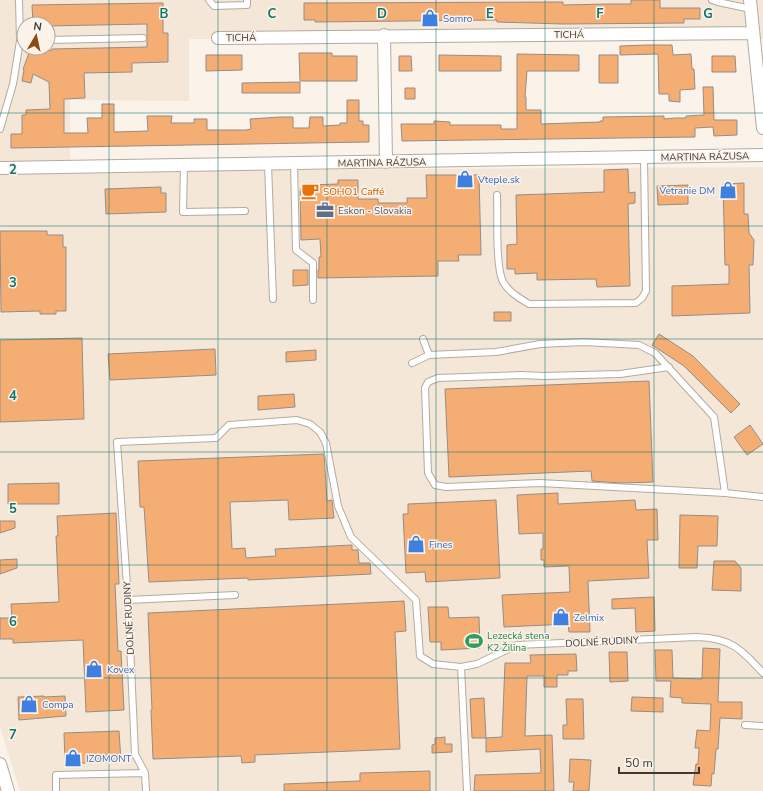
<svg xmlns="http://www.w3.org/2000/svg" width="763" height="791" font-family="'Nunito Sans',sans-serif">
<rect width="100%" height="100%" fill="#fbf2e9"/>
<path fill="#f5e7d8" fill-rule="evenodd" d="M0,0H763V39H189V101L70,100V171L763,167V791H20L0,727ZM24,24H48V48H24Z"/>
<path fill="#f4ad73" stroke="#968d86" d="M631,0H660V8H700V19H684V23L563,24L497,22V20L315,22V20H304V3L563,2V5L607,4H631Z
M163,3V33H168V62L132,63V72L84,73L85,98L64,99V133H88L87,118H102V104H114V132L148,131L147,116H172L171,123H194V119H207V130H246L251,129L250,119L280,117H293V128H309L310,117H323V126L340,125V123H347V100H359V121H363V125H369V142L11,148V134H22V115H26V110L50,109L49,82L33,74L31,83L22,81L24,70L23,69L31,48H36L45,52L46,49L51,51L52,49L147,47V24L48,26V24H33L32,5Z
M646,45H672L673,55L691,54L692,69H694L695,89L680,90V102L669,101V94H659L658,54L620,55V46Z
M299,53H332V56H357V81H300Z
M517,54L579,55V71H527L525,97H526V110H541V124L600,122V121H603V117L664,116V119L675,118H686V116L704,115L703,87H713L714,120H737V135L714,136L713,127L695,128V137L402,141L401,124H434V121L450,122V125H501V129H517Z
M206,55H242V70L206,71Z
M439,55L501,56V71H439Z
M599,55H618V83H599Z
M399,56H411L412,71H399Z
M712,56H735L736,72H712Z
M300,82V93H242V83Z
M405,88H415V99H405Z
M628,169L629,193L635,192V203L628,204L630,286L597,287L596,279L537,280V273L515,274V269H507V245L517,244L516,195L604,192V170Z
M426,175H479L481,255H458L459,261H438V276L318,278V270H319V257H321L320,239L301,240L300,191L302,187L308,185L338,184V180H358V199H378V203H407V198H427Z
M744,183V214H748L749,233L754,240L753,265H749L750,313L672,316V286L729,284V265H725L723,184Z
M688,185V204L658,205L657,186Z
M161,187V193H166V212L106,214L105,189Z
M0,231H47V235H63V247H66V311H56V314H40V311L1,312Z
M293,270H308V285L293,286Z
M494,312H511V321H494Z
M659,334L693,356L740,404L731,413L684,366L652,345Z
M82,338L84,419L0,422V340Z
M215,349L216,375L110,380L108,354Z
M316,350V360L286,362V352Z
M649,381L653,482L621,483L592,481L591,471L449,477L445,389Z
M294,394L295,407L258,410V396Z
M750,425L763,444L747,455L734,437Z
M324,454L327,501L332,500L334,518L289,520L288,500L230,502L232,549L245,548L246,558L276,556L275,549L352,545V550H358L359,563H370L371,574L248,580V578L149,582L144,507H140L138,461Z
M59,483V504H8V484Z
M558,493V504L635,500L636,510L657,509L658,540H647L649,578L588,581L590,632H569L568,624L504,627L502,595L570,592L569,566L544,567V560H541V549H543V533L519,534L517,495Z
M496,500L500,578L426,582L425,572L406,573L403,514H408V504Z
M116,513L119,584H115L118,651H121L124,710L86,712L83,640L13,643V639H0V618H12L11,604L59,602L56,536H58L57,516Z
M680,515L718,516L717,546H698L697,568H679Z
M0,521H15V528L0,533Z
M17,559V568L0,574V560Z
M714,561H735L741,568V591L712,590Z
M654,597L655,631L636,632L635,608L612,609V599Z
M404,601L406,631L395,632L400,749L255,755V762L242,763L241,756L153,759L151,710H152L148,613Z
M428,607H448L449,618L479,617L480,648L441,650V642H430Z
M703,648L720,649L718,702H742V719L720,718L718,749H716L714,774L712,773L711,786L693,785L696,764H698L699,748H695L697,730L710,731L711,704L682,703V698L670,697L671,681H656L655,650H672L673,678L702,679Z
M609,652H627L628,681L610,682Z
M576,654L577,671H568V675H557V687H544V676H527L525,736L552,735L554,791H474L475,775L541,773L540,749L486,752V738L502,737L505,663H531L530,655Z
M44,696V697L65,696L66,716L19,720L18,697Z
M632,697L663,698V712L631,711Z
M484,698L486,738H472L470,699Z
M566,699H583L584,739H563V725H567Z
M119,731L121,761L65,764L64,733Z
M445,737V744H452V752L432,753V745L435,744V738Z
M570,759L591,760L589,791H573L574,782H569Z
M430,771V791H284V784L360,781V773Z"/>
<g fill="none" stroke-linecap="round" stroke-linejoin="round">
<g stroke="#b3aba2" stroke-width="8">
<path id="lane" d="M209,0L214,6L247,5V0
M712,0L718,2L751,9
M48,40L143,38
M0,129L13,84L20,41L19,0
M294,163L296,250L313,263V300
M268,164L273,299
M184,165L183,212L245,211
M497,195C498,216 495,265 503,282C509,292 519,298 529,304L636,303L642,298L646,291L644,157
M423,339L429,355
M412,363L429,355L496,352L540,344L584,342L639,345L655,353L714,417L725,493
M669,367L620,374L543,376L522,375L438,378L428,382L425,388L428,473L435,485L446,487L540,483L725,493L763,497
M128,600L235,595
M745,725L763,726
M56,791V775L145,773
M146,791L145,773L135,754L128,600L117,442L216,438L229,425L297,420L310,424L320,432L326,443L338,506L351,537L416,600L420,656L433,664L461,667
M467,791L461,667L477,664L517,645L697,637C731,638 741,649 763,673"/>
</g>
<g stroke="#b3aba2" stroke-width="14">
<path id="street" d="M750,0L763,128
M384,35L386,162
M218,38L753,33
M0,168L763,155
M0,764L8,791"/>
</g>
<use href="#lane" stroke="#fff" stroke-width="6"/>
<use href="#street" stroke="#fff" stroke-width="12"/>
</g>
<path fill="none" stroke="#0f766e" stroke-width="1" stroke-opacity="0.55" d="M109,0V791M218,0V791M327,0V791M436,0V791M545,0V791M654,0V791M0,113H763M0,226H763M0,339H763M0,452H763M0,565H763M0,678H763"/>
<defs>
<g id="shop-bare" transform="scale(1.38)"><path d="M-5-2.5h2.3a2.7 3.5 0 0 1 5.4 0H5L5.5 6h-11ZM-1.5-2.5h3a1.5 2.3 0 0 0-3 0Z" fill="#3f7fe0" stroke="#fbf2e9" stroke-width="2.5" paint-order="stroke"/></g>
<g id="cafe-bare" transform="scale(1.38)"><path d="M-5.5-4.5H6V0H3Q3 3.5 0 3.5H-2.5Q-5.5 3.5-5.5 0ZM3-3.2v2h1.7v-2ZM-6 4.5H4V6H-6Z" fill="#e8710a" stroke="#fbf2e9" stroke-width="2.5" paint-order="stroke"/></g>
<g id="office-bare" transform="scale(1.38)"><path d="M-6-3h4V-5.5h4V-3h4V5H-6ZM-1-4.5V-3h2v-1.5ZM-6 0V1H6V0Z" fill="#5c6f8a" stroke="#fbf2e9" stroke-width="2.5" paint-order="stroke"/></g>
<g id="stadium-bare" transform="scale(1.38)"><path d="M0-5a6.5 5 0 1 0 0 10a6.5 5 0 1 0 0-10ZM-3.5-1.8h7v3.6h-7Z" fill="#2e9e5b" stroke="#fbf2e9" stroke-width="2.5" paint-order="stroke"/></g>
</defs>
<g fill-rule="evenodd">
<use href="#shop-bare" x="430" y="18"/>
<use href="#shop-bare" x="465" y="179"/>
<use href="#shop-bare" x="728" y="190"/>
<use href="#cafe-bare" x="310" y="191"/>
<use href="#office-bare" x="325" y="210"/>
<use href="#shop-bare" x="416" y="544"/>
<use href="#shop-bare" x="561" y="617"/>
<use href="#stadium-bare" x="474" y="641"/>
<use href="#shop-bare" x="94" y="669"/>
<use href="#shop-bare" x="29" y="704"/>
<use href="#shop-bare" x="73" y="758"/>
</g>
<g text-anchor="middle" stroke-width="3" stroke-linejoin="round" paint-order="stroke">
<g font-size="10" fill="#366cbe" stroke="#fbf2e9" text-anchor="start">
<text x="443" y="22">Somro</text>
<text x="478" y="183">Vteple.sk</text>
<text x="715" y="194" text-anchor="end">Vetranie DM</text>
<text x="429" y="548">Fines</text>
<text x="574" y="621">Zelmix</text>
<text x="107" y="673">Kovex</text>
<text x="42" y="708">Compa</text>
<text x="86" y="762">IZOMONT</text>
</g>
<g font-size="10" fill="#3d3a36" stroke="#fbf2e9">
<text x="569" y="38">TICHÁ</text>
<text transform="translate(241 37) rotate(-1)" y="4">TICHÁ</text>
<text transform="translate(705 156) rotate(-1)" y="4">MARTINA RÁZUSA</text>
<text transform="translate(382 162) rotate(-1)" y="4">MARTINA RÁZUSA</text>
<text transform="translate(128 618) rotate(-93)" y="4">DOLNÉ RUDINY</text>
<text transform="translate(602 641) rotate(-3)" y="4">DOLNÉ RUDINY</text>
</g>
<g font-size="10" fill="#c56008" stroke="#fbf2e9" text-anchor="start">
<text x="323" y="195">SOHO1 Caffé</text>
</g>
<g font-size="10" fill="#4e5e75" stroke="#fbf2e9" text-anchor="start">
<text x="338" y="214">Eskon - Slovakia</text>
</g>
<g font-size="10" fill="#27864d" stroke="#fbf2e9" text-anchor="start">
<text x="487" y="639">Lezecká stena<tspan x="487" dy="12">K2 Žilina</tspan></text>
</g>
</g>
<g font-size="13" text-anchor="middle" font-weight="bold" fill="#0f766e" stroke="#fbf2e9" stroke-width="3" stroke-linejoin="round" paint-order="stroke">
<text x="164" y="18">B</text>
<text x="272" y="18">C</text>
<text x="382" y="18">D</text>
<text x="490" y="18">E</text>
<text x="600" y="18">F</text>
<text x="708" y="18">G</text>
<text x="13" y="174">2</text>
<text x="13" y="287">3</text>
<text x="13" y="400">4</text>
<text x="13" y="513">5</text>
<text x="13" y="626">6</text>
<text x="13" y="739">7</text>
</g>
<g transform="translate(36 36) rotate(9)"><circle r="19" fill="#fbf2e9" stroke="#afa8a1"/>
<path d="M0-3L7 15L0 10L-7 15Z" fill="#8b4b13"/>
<text y="-6" font-size="11" font-weight="bold" text-anchor="middle" fill="#3d3a36">N</text>
</g>
<path d="M619 767v6h80v-6" fill="none" stroke="#3d3a36" stroke-width="2"/>
<text x="625" y="767" font-size="12" fill="#3d3a36" stroke="#fbf2e9" stroke-width="3" paint-order="stroke">50 m</text>
</svg>
